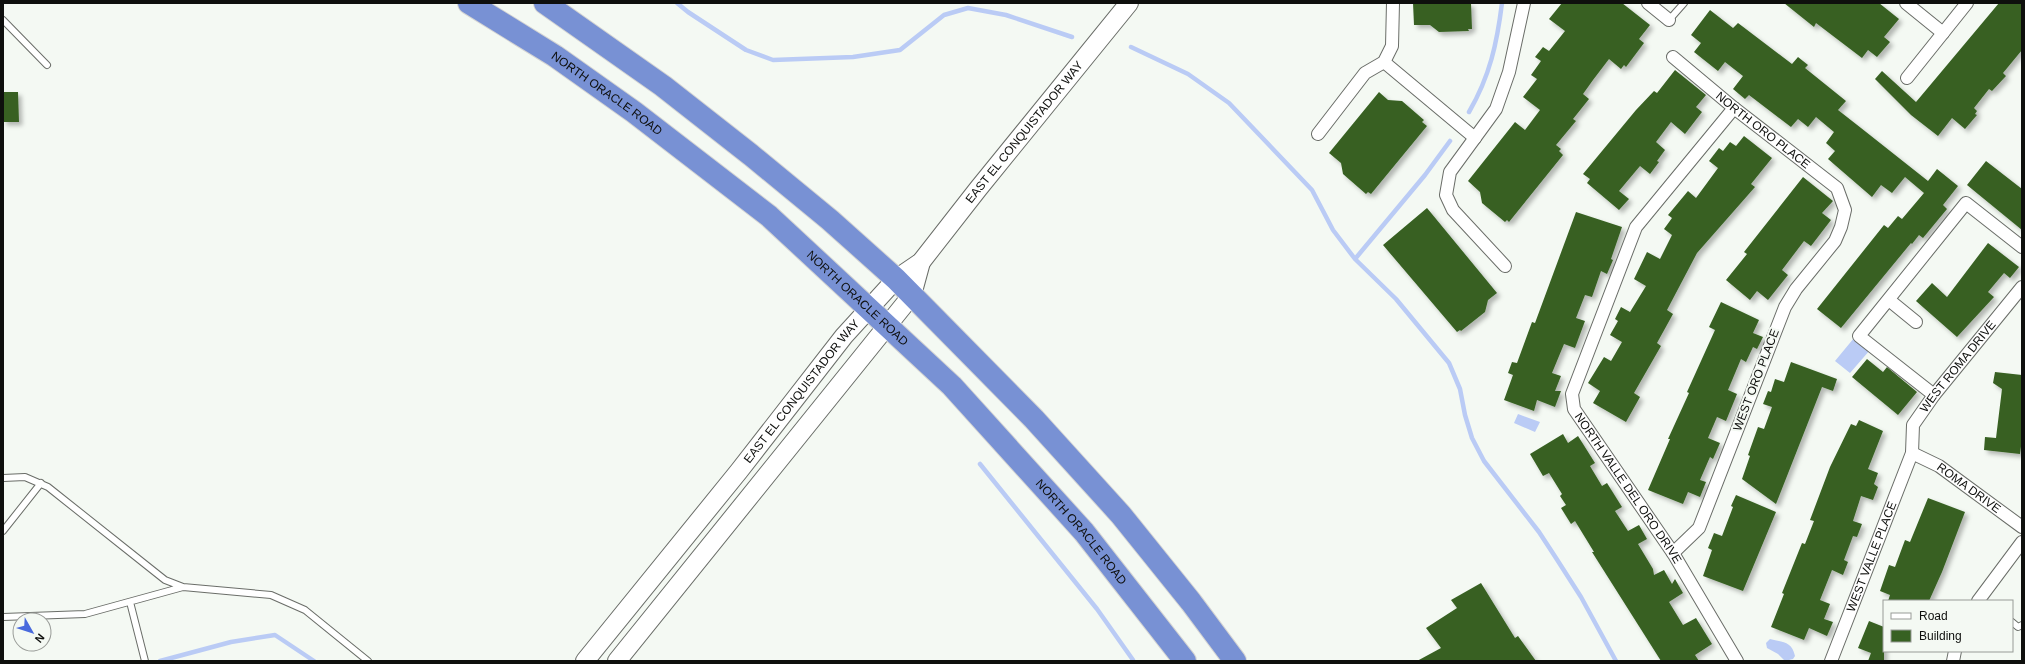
<svg xmlns="http://www.w3.org/2000/svg" width="2025" height="664" font-family="Arial,sans-serif">
<defs>
<filter id="shadow"><feDropShadow dx="3.5" dy="3.5" stdDeviation="2" flood-color="#0004"/></filter>
</defs>
<rect width="100%" height="100%" fill="#f4f9f3"/>
<path fill="#bacbf5" d="M1854,338L1870,350L1850,373L1835,361Z
M1518,414L1540,422L1535,432L1514,423Z
M1770,639C1782,642 1792,641 1795,656L1793,659L1785,661L1778,654L1767,648L1766,643Z"/>
<g fill="none" stroke-linecap="round" stroke-linejoin="round">
<path stroke="#bacbf5" stroke-width="4.5" d="M677,3L688,12L746,50L773,60L853,57L900,50L944,15L968,8L1006,15L1072,37
M1131,47L1188,74L1229,103L1312,190L1333,230L1355,259L1396,299L1449,363L1460,389L1465,415L1472,438L1484,461L1539,532L1556,558L1581,597L1616,661
M1469,112C1490,76 1497,43 1502,3
M1355,259L1425,175L1450,141
M980,464L1097,609L1133,660
M160,661L231,642L275,635L314,661"/>
</g>
<path fill="#376122" filter="url(#shadow)" d="M1413,3H1471L1472,29H1468L1469,31L1439,32L1430,25H1414Z
M1562,3H1622L1650,25L1639,39L1644,43L1626,67L1624,65L1621,69L1609,59L1593,80L1583,94L1589,99L1573,119L1576,121L1556,145L1561,149L1559,151L1563,155L1509,222L1507,220L1505,222L1482,203L1480,192L1468,181L1515,122L1525,130L1540,110L1523,97L1537,79L1531,75L1541,61L1535,57L1543,47L1549,51L1565,31L1549,19Z
M1784,3H1879L1899,19L1884,37L1890,42L1877,57L1868,50L1862,58L1816,23L1814,27Z
M1999,3H2022V50L2003,73L2006,76L1992,91L1989,89L1974,108L1977,111L1975,114L1977,115L1965,129L1952,118L1938,136L1911,115L1875,79L1882,71L1916,102Z
M1710,10L1733,28L1738,23L1792,64L1798,57L1808,65L1805,68L1846,101L1838,110L1861,128L1928,181L1937,169L1958,186L1943,205L1947,209L1923,238L1919,235L1912,244L1911,243L1841,328L1817,309L1884,225L1888,228L1898,216L1902,219L1924,193L1905,177L1892,193L1881,185L1872,197L1828,159L1835,151L1826,143L1834,132L1816,117L1808,127L1798,119L1791,127L1749,95L1745,99L1733,89L1743,76L1725,62L1718,71L1694,52L1701,43L1691,35Z
M1675,70L1706,95L1696,107L1702,112L1685,134L1671,122L1656,142L1665,150L1657,161L1659,162L1650,174L1640,166L1619,191L1629,199L1619,210L1587,183L1590,179L1583,174L1636,110L1654,91L1657,93Z
M3,92H18L19,122H3Z
M1379,92L1388,100L1402,101L1424,120L1422,122L1427,126L1371,194L1368,192L1366,194L1343,174L1341,163L1329,153Z
M1744,136L1772,158L1751,184L1755,187L1697,253L1667,310L1673,314L1657,343L1661,346L1634,393L1640,397L1626,422L1593,403L1600,391L1588,383L1604,357L1611,361L1622,342L1610,335L1618,321L1615,319L1621,307L1630,312L1646,286L1634,279L1647,252L1660,259L1672,235L1664,229L1672,218L1668,215L1688,191L1696,198L1718,168L1709,161L1719,148L1723,151L1730,142L1736,146Z
M1986,161L2022,189V230L1967,185Z
M1803,177L1833,201L1822,213L1831,220L1811,246L1804,241L1782,270L1788,275L1768,300L1757,291L1750,300L1726,280L1747,254L1744,252Z
M1427,208L1497,293L1488,300L1485,312L1461,331L1460,330L1457,332L1383,245Z
M1576,212L1622,227L1611,259L1613,260L1607,274L1601,271L1592,297L1585,295L1576,318L1585,321L1575,348L1564,344L1552,373L1561,376L1555,391H1561L1555,407L1537,400L1534,411L1504,400L1513,375L1508,373L1512,362L1517,363L1532,322L1535,323Z
M1988,243L2019,267L2010,278L2004,273L1988,292L1994,297L1957,337L1916,301L1932,283L1947,297Z
M1721,302L1759,320L1753,333L1763,337L1757,349L1753,347L1746,362L1741,359L1728,390L1737,394L1726,421L1717,417L1708,438L1720,443L1713,459L1710,457L1700,480L1706,482L1700,497L1688,492L1683,504L1648,490L1670,439H1668L1689,393L1687,392L1715,330L1709,327Z
M1867,359L1883,372L1887,367L1917,392L1898,415L1852,377Z
M1791,362L1837,379L1833,391L1822,387L1776,504L1742,479L1750,456L1748,455L1758,427L1764,429L1772,407L1763,404L1768,391L1771,392L1775,379L1784,382Z
M1995,372L2022,375V439L2020,454L1984,450L1985,437L1996,438L2002,389L1993,383Z
M1859,420L1883,431L1868,469L1878,473L1874,484L1878,487L1873,500L1861,496L1853,521L1862,524L1857,537L1853,536L1844,560L1848,562L1843,575L1832,570L1820,600L1830,604L1824,619L1833,622L1827,636L1809,628L1804,640L1771,627L1784,594L1782,593L1802,543L1805,544L1814,521L1810,520L1830,467L1851,424L1856,426Z
M1563,434L1568,443L1578,436L1595,463L1590,466L1602,486L1607,483L1622,507L1615,511L1628,531L1639,525L1647,539L1638,544L1653,569L1654,575L1664,570L1672,584L1675,579L1683,593L1669,602L1683,625L1696,618L1712,644L1695,655L1699,661H1661L1592,552H1594L1575,521L1571,524L1561,508L1566,505L1560,496L1562,494L1549,473L1543,476L1530,454Z
M1736,495L1776,512L1743,591L1703,576L1712,550L1708,548L1714,533L1722,536L1733,507L1731,506Z
M1928,498L1965,512L1942,572L1929,601H1888L1890,595L1880,591L1889,565L1895,567L1905,540L1910,542Z
M1481,583L1515,638L1518,636L1536,661H1417L1441,648L1426,628L1457,608L1451,600Z
M1869,621L1884,627V661H1868L1871,653L1858,648Z"/>
<g fill="none" stroke-linecap="round" stroke-linejoin="round">
<g stroke="#6a6d68" stroke-width="8">
<path id="lane" d="M3,20L47,65
M1669,20L1684,3
M3,478L25,477L48,487L165,580L183,587L271,595L305,610L368,661
M3,531L41,483
M130,602L145,661
M3,617L85,614L183,587
M2012,622L2018,627L2022,625"/>
</g>
<g stroke="#6a6d68" stroke-width="14">
<g id="street">
<path d="M1648,3L1669,20"/>
<path d="M1906,3L1943,33"/>
<path id="s1" d="M1673,57L1734,108L1837,188L1845,210L1841,227L1835,241L1796,289L1785,307L1699,528L1673,553"/>
<path d="M1384,62L1475,138"/>
<path d="M1907,78L1967,3"/>
<path id="s2" d="M1734,108L1636,227L1572,394L1574,409L1673,553L1737,661"/>
<path d="M1318,134L1365,73L1384,62L1392,46L1393,3"/>
<path d="M1505,266L1453,210L1446,195L1450,172L1496,109L1509,72L1524,3"/>
<path d="M1889,300L1916,322"/>
<path d="M1934,395L1859,336L1966,203L2022,247"/>
<path id="s3" d="M1912,453L1939,466L2022,527"/>
<path d="M1978,601L2022,542"/>
<path id="s4" d="M1831,661L1912,453L1913,425L1934,395L2022,287"/>
<path d="M1953,661L1955,651"/>
</g>
</g>
<g stroke="#6a6d68" stroke-width="20">
<g id="secondary">
<path id="s5" d="M585,661L739,471L844,336L896,279L921,262L978,189L1129,3"/>
<path d="M617,661L912,295L921,262"/>
</g>
</g>
<g stroke="#d4d4d3" stroke-width="24">
<g id="highway">
<path id="s6" d="M469,3L555,56L634,112L769,216L952,386L1084,532L1185,661"/>
<path d="M545,3L663,86L751,155L830,220L896,279L1034,419L1121,515L1191,602L1235,661"/>
</g>
</g>
<use href="#lane" stroke="#fff" stroke-width="6"/>
<use href="#street" stroke="#fff" stroke-width="12"/>
<use href="#secondary" stroke="#fff" stroke-width="18"/>
<use href="#highway" stroke="#7891d4" stroke-width="22"/>
</g>
<g text-anchor="middle" stroke-width="4" stroke-linejoin="round" paint-order="stroke">
<g font-size="12" fill="#0e0f0d" stroke="#f4f9f3">
<text dy="4" stroke="none"><textPath href="#s6" startOffset="165">NORTH ORACLE ROAD</textPath></text>
<text dy="4" stroke="none"><textPath href="#s1" startOffset="116">NORTH ORO PLACE</textPath></text>
<text dy="4" stroke="none"><textPath href="#s5" startOffset="689">EAST EL CONQUISTADOR WAY</textPath></text>
<text dy="4" stroke="none"><textPath href="#s6" startOffset="489">NORTH ORACLE ROAD</textPath></text>
<text dy="4" stroke="none"><textPath href="#s4" startOffset="325">WEST ROMA DRIVE</textPath></text>
<text transform="translate(1756 380) rotate(-69)" y="4">WEST ORO PLACE</text>
<text dy="4" stroke="none"><textPath href="#s5" startOffset="346">EAST EL CONQUISTADOR WAY</textPath></text>
<text dy="4" stroke="none"><textPath href="#s3" startOffset="67">ROMA DRIVE</textPath></text>
<text dy="4" stroke="none"><textPath href="#s2" startOffset="444">NORTH VALLE DEL ORO DRIVE</textPath></text>
<text dy="4" stroke="none"><textPath href="#s6" startOffset="813">NORTH ORACLE ROAD</textPath></text>
<text dy="4" stroke="none"><textPath href="#s4" startOffset="112">WEST VALLE PLACE</textPath></text>
</g>
</g>
<rect width="2025" height="664" fill="none" stroke="#0e0f0d" stroke-width="8"/>
<rect x="1883" y="600" width="130" height="52" fill="#f4f9f3" stroke="#989b97"/>
<rect x="1891" y="613" width="20" height="6" fill="#ffffff" stroke="#989b97"/>
<text x="1919" y="620" font-size="12" fill="#0e0f0d">Road</text>
<rect x="1891" y="630" width="20" height="12" fill="#376122" stroke="#989b97"/>
<text x="1919" y="640" font-size="12" fill="#0e0f0d">Building</text>
<g transform="translate(32 632) rotate(129)"><circle r="19" fill="#f4f9f3" stroke="#989b97"/>
<path d="M0-3L7 15L0 10L-7 15Z" fill="#496add"/>
<text y="-6" font-size="11" font-weight="bold" text-anchor="middle" fill="#0e0f0d">N</text>
</g>
</svg>
